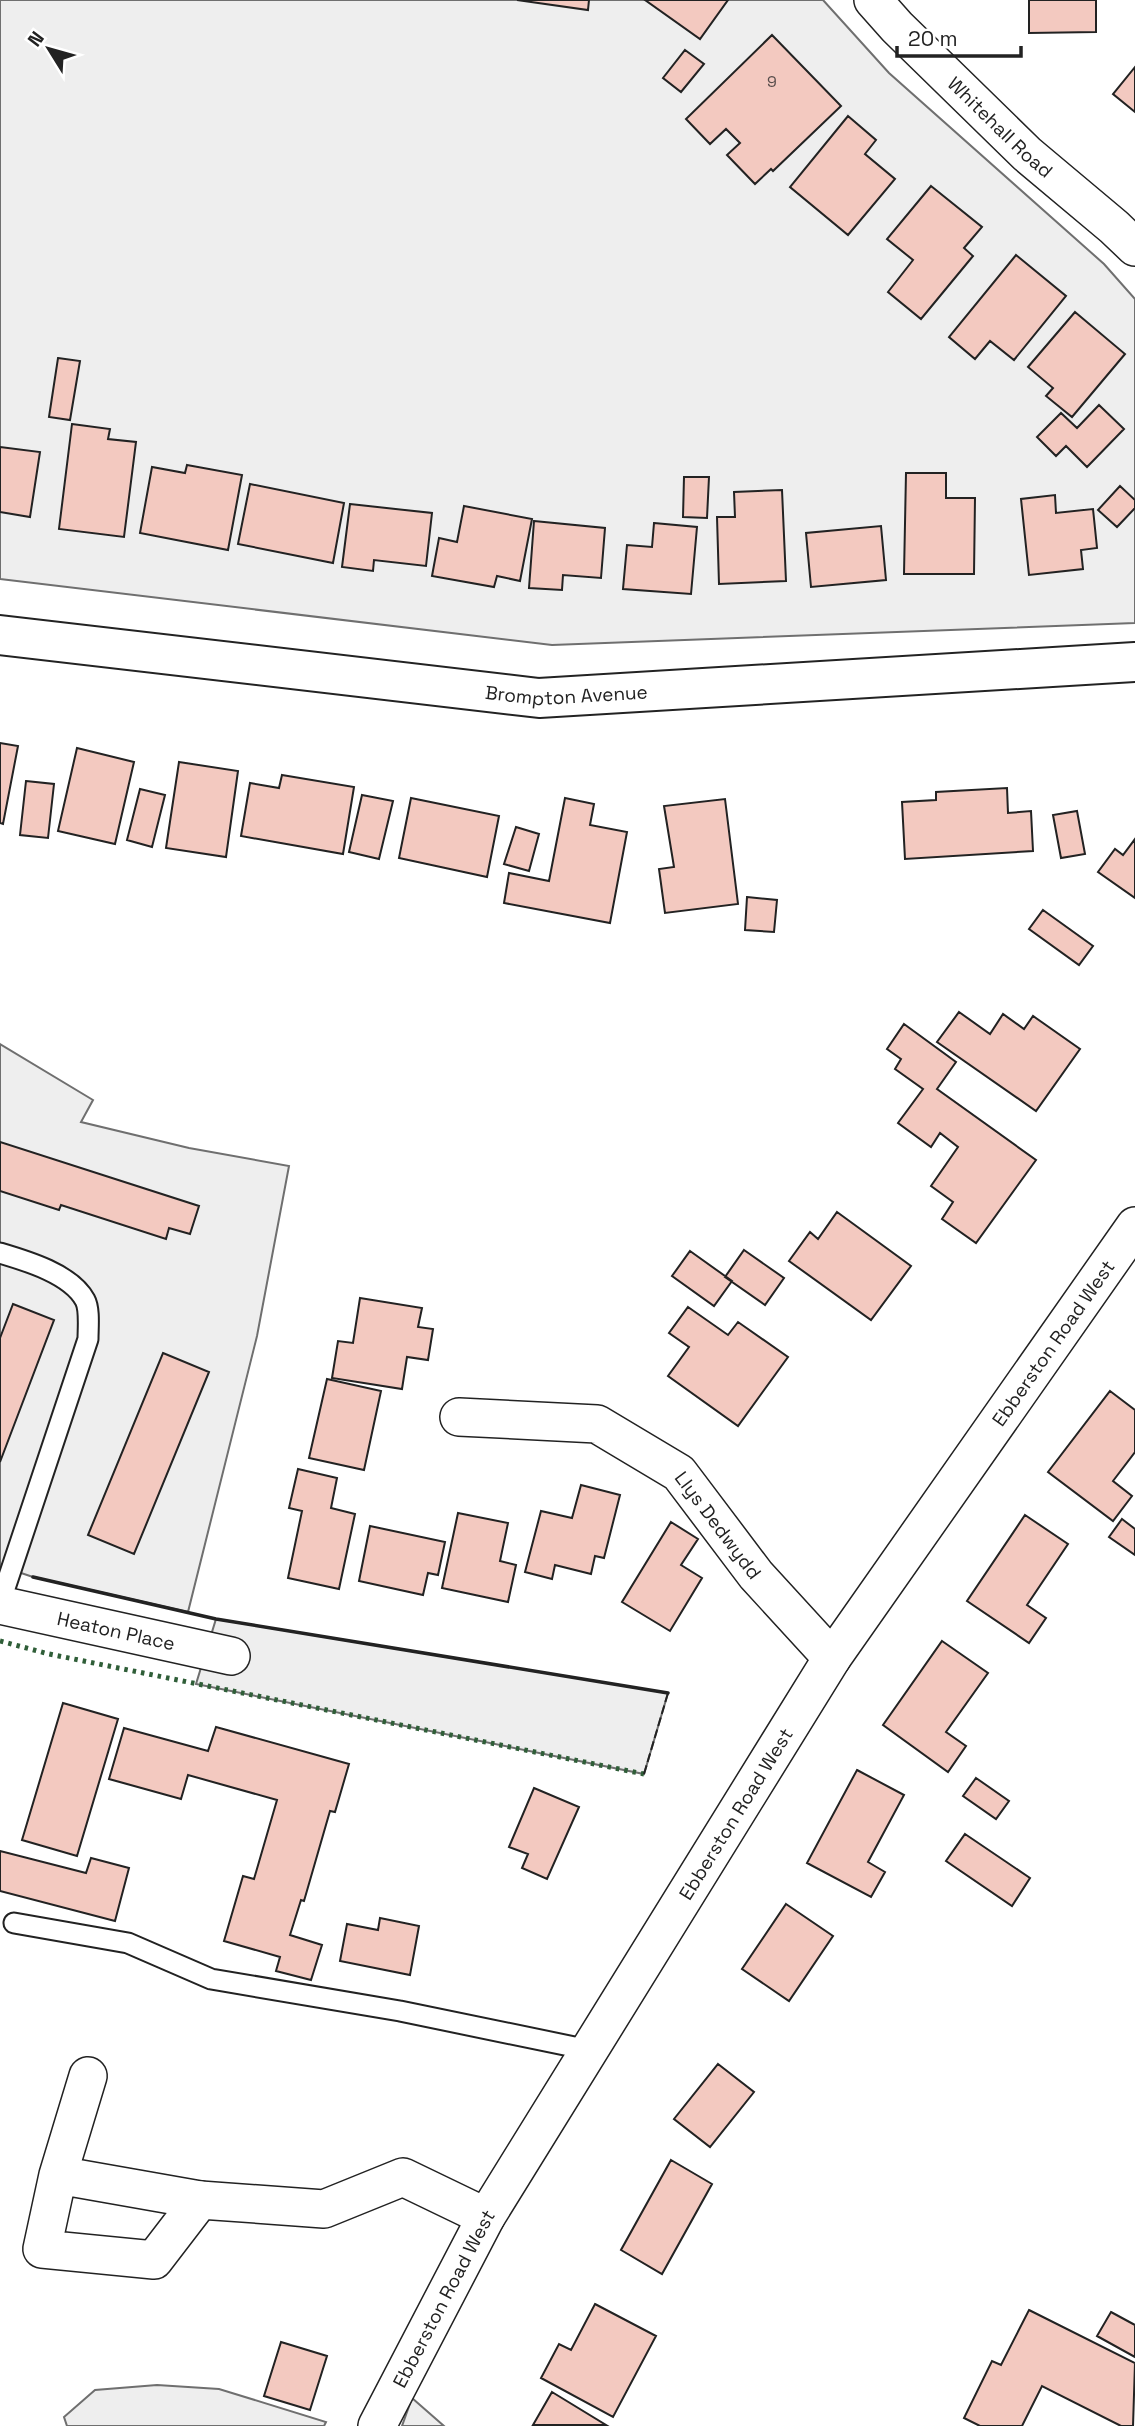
<svg xmlns="http://www.w3.org/2000/svg" width="1135" height="2426" font-family="'Space Grotesk',sans-serif">
<rect width="100%" height="100%" fill="#fff"/>
<path fill="#eee" stroke="#6f6f6f" stroke-width="2" d="M0,0H823L889,73L1104,264L1135,299V623L552,645L0,579Z
M0,1044L93,1100L81,1122L189,1148L289,1166L257,1336L188,1612L33,1577L0,1566Z
M216,1619L668,1693L644,1774L196,1684Z
M157,2385L219,2389L326,2422L324,2426H67L64,2417L95,2390Z
M412,2398L444,2426H402Z"/>
<path fill="#f3c9c0" stroke="#222" stroke-width="2" d="M517,0H589L588,10Z
M645,0H728L700,39Z
M1029,0H1096V32L1029,33Z
M772,35L841,106L773,171L771,169L755,184L727,155L740,143L726,129L710,144L686,119Z
M685,50L704,64L681,92L663,78Z
M1135,67V112L1113,94Z
M848,116L876,140L865,154L895,179L848,235L790,187Z
M931,186L982,227L964,248L973,256L921,319L888,292L913,260L887,239Z
M1016,255L1066,296L1014,360L990,341L975,359L949,337Z
M1075,312L1125,354L1072,417L1046,396L1053,388L1028,367Z
M58,358L80,361L70,420L49,417Z
M1099,405L1124,429L1087,467L1066,446L1056,456L1037,437L1061,413L1077,428Z
M72,424L110,429L108,439L136,442L124,537L59,529Z
M0,447L40,452L30,517L0,512Z
M187,465L242,475L228,550L140,533L152,467L185,473Z
M906,473H946V498H975L974,574H904Z
M684,477H709L707,518L683,517Z
M250,484L344,503L333,563L238,544Z
M1120,486L1135,500V508L1117,527L1098,510Z
M782,490L786,581L719,584L717,517H735L734,492Z
M1055,495L1056,513L1093,509L1097,548L1081,550L1083,569L1029,575L1021,499Z
M350,504L432,513L426,566L374,560L373,571L342,567Z
M464,506L532,519L520,581L497,576L494,587L432,576L439,538L457,542Z
M534,521L605,528L601,578L563,575L562,590L529,588Z
M654,523L697,527L691,594L623,589L627,545L652,547Z
M881,526L886,580L811,587L806,533Z
M0,743L18,746L3,824L0,823Z
M77,748L134,762L115,844L58,831Z
M179,762L238,771L226,857L166,848Z
M282,775L354,787L343,854L241,836L250,783L279,788Z
M26,781L54,784L48,838L20,835Z
M1007,788L1008,813L1031,811L1033,851L905,859L902,802L936,800V792Z
M140,789L165,795L152,847L127,840Z
M362,795L393,801L379,859L349,852Z
M411,798L499,816L487,877L399,858Z
M565,798L594,804L590,825L627,832L610,923L504,903L509,873L549,881Z
M725,799L738,904L665,913L659,869L674,867L664,806Z
M1077,811L1085,854L1061,858L1053,815Z
M516,827L539,834L529,871L504,864Z
M1135,839V898L1098,872L1115,849L1123,855Z
M747,897L777,900L774,932L745,930Z
M1043,910L1093,946L1079,965L1029,929Z
M959,1012L990,1034L1003,1014L1024,1029L1033,1016L1080,1049L1036,1111L937,1042Z
M904,1024L956,1062L937,1089L1036,1160L976,1243L942,1219L953,1202L931,1186L958,1147L940,1133L931,1147L898,1123L923,1089L895,1069L901,1059L887,1049Z
M0,1142L199,1206L190,1234L169,1228L166,1239L61,1205L59,1210L0,1191Z
M837,1212L911,1266L871,1320L789,1261L810,1232L818,1239Z
M744,1250L784,1278L765,1305L725,1277Z
M690,1251L732,1281L714,1306L672,1276Z
M360,1298L422,1308L418,1327L433,1329L428,1360L407,1357L402,1389L332,1378L338,1341L353,1343Z
M13,1304L54,1320L0,1462V1338Z
M688,1307L728,1335L738,1322L788,1357L738,1426L668,1376L689,1347L669,1333Z
M163,1353L209,1372L134,1554L88,1535Z
M327,1379L381,1391L364,1470L309,1458Z
M1110,1391L1135,1410V1452L1113,1481L1132,1496L1113,1521L1048,1472Z
M298,1469L337,1478L331,1508L355,1514L339,1589L288,1578L302,1511L289,1508Z
M581,1485L620,1495L604,1558L595,1556L591,1574L555,1565L552,1579L525,1572L541,1511L572,1518Z
M458,1513L508,1523L500,1561L516,1565L508,1602L442,1588Z
M1025,1515L1068,1544L1027,1605L1046,1618L1029,1643L967,1601Z
M1122,1519L1135,1529V1555L1109,1537Z
M671,1522L698,1539L681,1565L702,1578L670,1631L622,1602Z
M370,1526L445,1542L438,1575L428,1573L423,1595L359,1581Z
M942,1641L988,1673L946,1732L966,1746L948,1772L883,1725Z
M63,1703L118,1719L77,1856L22,1840Z
M216,1727L349,1764L335,1812L330,1811L304,1901L301,1900L290,1935L322,1945L311,1980L276,1971L280,1957L224,1941L243,1876L254,1879L277,1800L188,1775L181,1799L109,1779L124,1728L208,1751Z
M857,1770L904,1795L868,1862L885,1872L871,1897L807,1863Z
M976,1778L1009,1801L996,1819L963,1796Z
M534,1788L579,1807L547,1879L522,1868L528,1854L509,1847Z
M965,1834L1030,1878L1012,1906L946,1861Z
M0,1851L86,1873L91,1858L129,1868L115,1921L0,1891Z
M786,1904L833,1936L789,2001L742,1969Z
M380,1918L419,1926L410,1975L340,1961L347,1924L378,1930Z
M718,2064L754,2092L710,2147L674,2119Z
M671,2160L712,2184L662,2274L621,2250Z
M595,2304L656,2336L613,2417L541,2378L559,2344L571,2350Z
M1029,2310L1135,2363L1133,2426H1121L1042,2386L1022,2426H980L964,2418L992,2361L1001,2365Z
M1111,2312L1135,2325V2357L1097,2336Z
M281,2342L327,2356L310,2410L264,2396Z
M552,2392L606,2425H533Z"/>
<g fill="none" stroke-linecap="round" stroke-linejoin="round">
<g stroke="#222" stroke-width="23">
<path id="lane" d="M0,1253C27,1261 71,1274 85,1300C90,1309 88,1328 88,1339L0,1603
M14,1923L128,1943L211,1979L400,2011L589,2050"/>
</g>
<g stroke="#222" stroke-width="40">
<g id="street">
<path id="s1" d="M873,0L897,27L1027,154L1114,227L1135,247"/>
<path id="s2" d="M459,1417L597,1424L679,1473L756,1575L832,1658"/>
<path id="s3" d="M0,1605L231,1656"/>
<path d="M58,2175L200,2200L154,2260L42,2249L58,2175L88,2076"/>
<path d="M200,2200L324,2209L403,2177L486,2217"/>
<path id="s4" d="M377,2426L486,2217L832,1658L1135,1226"/>
</g>
</g>
<g stroke="#222" stroke-width="42">
<g id="secondary">
<path id="s5" d="M0,635L539,698L1135,662"/>
</g>
</g>
<use href="#lane" stroke="#fff" stroke-width="19"/>
<use href="#street" stroke="#fff" stroke-width="37"/>
<use href="#secondary" stroke="#fff" stroke-width="38"/>
<path stroke="#2f5e38" stroke-width="5" stroke-dasharray="3.5 5" stroke-linecap="butt" d="M0,1641L49,1654L644,1774"/>
<path stroke="#222" stroke-width="2" stroke-dasharray="9 3.5" stroke-linecap="butt" d="M644,1774L668,1693"/>
<path stroke="#222" stroke-width="3.5" d="M33,1577L216,1619L668,1693"/>
</g>
<g text-anchor="middle" stroke-width="5" stroke-linejoin="round" paint-order="stroke">
<g font-size="16" fill="#564c4a">
<text x="772" y="87">9</text>
</g>
<g font-size="19" fill="#222" stroke="#fff">
<text dy="7" stroke="none"><textPath href="#s1" startOffset="180">Whitehall Road</textPath></text>
<text dy="7" stroke="none"><textPath href="#s5" startOffset="570">Brompton Avenue</textPath></text>
<text dy="7" stroke="none"><textPath href="#s4" startOffset="1278">Ebberston Road West</textPath></text>
<text dy="7" stroke="none"><textPath href="#s2" startOffset="299">Llys Dedwydd</textPath></text>
<text dy="7" stroke="none"><textPath href="#s3" startOffset="119">Heaton Place</textPath></text>
<text dy="7" stroke="none"><textPath href="#s4" startOffset="710">Ebberston Road West</textPath></text>
<text dy="7" stroke="none"><textPath href="#s4" startOffset="144">Ebberston Road West</textPath></text>
</g>
</g>
<g transform="translate(49 49) rotate(307)" stroke="#ffffff" stroke-width="5" paint-order="stroke">
<path d="M0-5L12 26L0 18L-12 26Z" fill="#222222"/>
<text y="-10" font-size="19" font-weight="bold" text-anchor="middle" fill="#222222">N</text>
</g>
<path d="M897 46v10h124v-10" fill="none" stroke="#222222" stroke-width="3.5"/>
<text x="908" y="46" font-size="21" fill="#222222" stroke="#ffffff" stroke-width="5" paint-order="stroke">20 m</text>
</svg>
